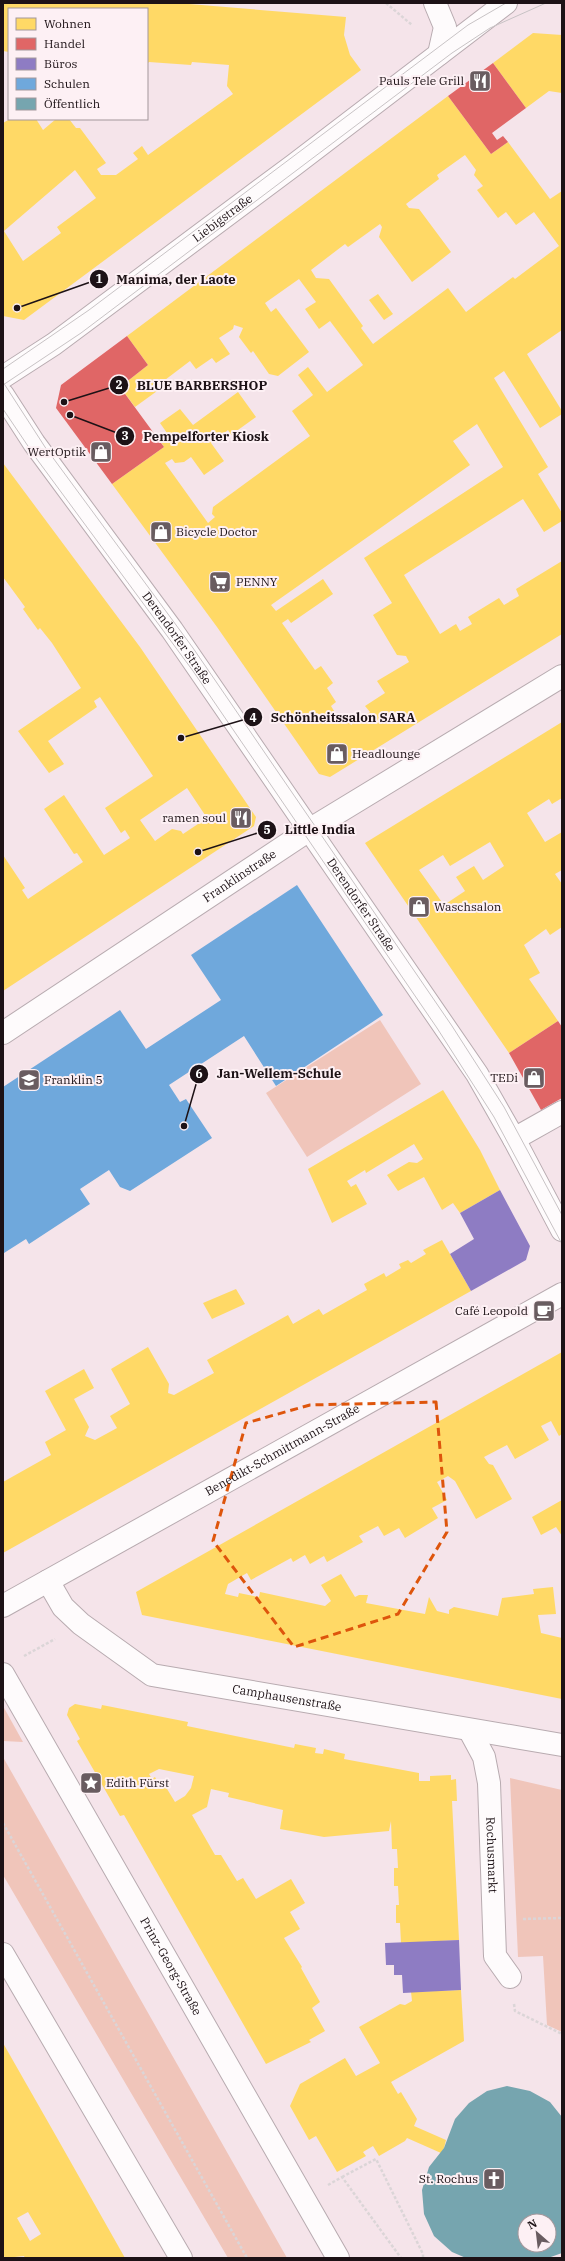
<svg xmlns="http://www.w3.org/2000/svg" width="565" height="2261" font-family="'IBM Plex Serif',serif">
<rect width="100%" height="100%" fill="#f5e4ea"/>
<path fill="#f0c5ba" d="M380,1020L421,1084L307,1157L266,1093Z
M3,1706L23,1742L3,1741Z
M3,1757L287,2258H228L3,1875Z
M510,1778L562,1790V2032L547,2025L543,1956L518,1957Z"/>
<path fill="#ffd966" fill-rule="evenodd" d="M3,3H177L346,17L344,35L350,55L361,70L24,320L3,316V123L10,119H36L43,130L56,119H69L76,128H80L106,163L97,169L101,175H116L138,159L133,153L142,146L148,155L233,94L227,86L229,65L192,62L191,65L149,62L147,64V9H9V52L3,51ZM75,170L96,198L57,227L61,233L23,261L4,231Z
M533,33L562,35V93L549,91L526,108L493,63Z
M448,96L491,154L508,142L550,199L562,191V330L527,354L562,411V414L540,428L504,371L494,378L548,467L538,474L562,513V521L544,532L523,499L404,575L440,634L456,624L460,631L472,624L468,617L499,598L504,605L519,596L516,589L562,561V634L330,777L319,774L217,627L112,484L164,447L159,439L167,433L160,423L180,409L193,425L238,392L256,417L231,435L228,430L211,443L224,461L204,475L191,457L184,462L175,463L172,459L165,463L208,523L215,517L212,514L213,507L310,436L292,411L313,395L298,375L308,367L327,392L363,365L330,321L319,329L305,309L316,302L299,279L265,303L271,312L276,308L309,352L278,376L269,374L253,351L251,353L239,337L243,328L234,325L233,329L219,338L230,354L216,363L212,358L196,369L190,361L161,383L164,386L135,407L120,387L148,365L127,336ZM465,155L476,170L474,175L483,186L477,190L498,218L506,212L516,225L534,212L559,246L515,279L513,277L466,312L448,288L373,344L361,328L363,326L329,279L316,278L311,270L345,244L348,247L380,224L382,227L379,237L412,282L432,267L451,252L419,209L409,208L406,204L439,179L437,175ZM477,424L503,467L364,558L392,603L373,615L397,655L406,656L409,662L377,681L385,693L365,706L370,712L351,725L348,720L342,724L331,706L336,702L327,688L333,683L321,666L315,670L282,623L288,619L291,623L333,594L323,579L276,611L271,605L470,465L453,441Z
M378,294L393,314L384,320L369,300Z
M3,463L140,647L256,817L254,826L3,991V855L25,888L22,890L28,899L83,862L77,853L74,854L44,809L64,795L104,855L130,838L125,830L121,833L105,808L153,776L100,697L94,701L97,707L48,741L64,764L49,773L18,731L81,688L52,643L40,628L38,630L23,609L25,607L3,577ZM187,788L207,818L183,834L181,831L172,829L155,841L140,820Z
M562,722V798L552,804L549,799L527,813L545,842L562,832V870L555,874L562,884V927L550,935L546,929L524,945L540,973L529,979L558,1021L509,1053L365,843ZM490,842L504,866L483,880L474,866L456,877L465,891L444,905L419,870L443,855L450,866Z
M443,1090L480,1150L500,1190L460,1213L453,1203L442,1210L424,1177L398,1191L387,1175L409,1162L417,1163L423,1159L414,1144L366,1173L365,1170L347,1181L351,1187L356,1184L367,1204L332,1223L308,1169Z
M442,1240L471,1291L3,1553V1482L51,1455L45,1442L66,1430L45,1391L84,1369L94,1388L74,1399L89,1427L85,1436L95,1440L117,1428L110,1416L130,1404L111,1369L148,1347L169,1384L168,1393L174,1395L214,1373L207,1360L288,1315L293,1324L319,1309L323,1315L367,1290L364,1284L384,1273L386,1277L401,1268L399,1264L408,1260L411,1263L426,1254L423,1250Z
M236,1289L245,1304L212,1319L203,1303Z
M562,1352V1434L559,1436L551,1421L541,1426L549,1440L515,1459L507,1445L484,1457L489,1464L493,1465L512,1499L476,1519L455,1481L448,1476L437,1482L447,1500L432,1508L438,1518L405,1538L399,1528L384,1536L378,1526L359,1536L363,1542L327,1562L324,1556L310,1564L305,1555L293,1562L291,1558L251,1580L247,1573L228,1584L225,1594L238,1597L239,1593L259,1597L260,1592L325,1606L331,1601L321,1585L341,1574L355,1597L359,1595H368L366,1603L425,1614L429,1597L437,1611L449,1614V1610L454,1607L498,1616L502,1598L534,1594L533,1589L553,1587L556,1614L538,1615L541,1633L562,1638V1699L142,1615L136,1592Z
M562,1500V1536L556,1527L541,1535L532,1517Z
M75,1704L101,1709L102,1705L188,1722L187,1726L294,1748L295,1744L316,1748L315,1753L323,1754L324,1749L345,1754L344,1759L419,1773V1781H430V1776L451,1775V1780L456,1779L457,1801H452L459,1940L401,1943L400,1923H396V1905H399L398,1886H394V1868H398L397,1849H392L391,1821L389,1831L324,1837L280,1829L283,1810L228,1797L229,1793L211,1789L207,1807L192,1815L215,1855H221L237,1881L243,1878L256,1899L291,1879L305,1903L290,1912L300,1929L284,1938L302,1967L301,1968L320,2002L312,2008L325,2031L309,2040L311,2042L266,2064L124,1815L120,1816L77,1741L80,1739L67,1715L69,1708ZM159,1769L194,1776L191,1788L185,1796L175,1802L164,1784L158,1783L155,1777L152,1779L149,1774Z
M461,1990L464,2041L391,2082L398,2094L401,2092L417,2119L414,2126L446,2140L444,2148L441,2153L407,2138L405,2141L379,2156L373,2146L363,2152L366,2156L337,2172L316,2136L309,2140L290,2106L300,2084L345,2058L356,2076L380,2063L359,2027L400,2004L405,2005L412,2001L411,1992Z
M3,2043L56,2136L125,2258H25L24,2256L5,2258L3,2254ZM28,2212L41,2234L30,2241L17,2218Z"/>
<path fill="#e06666" d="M493,63L526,108L492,133L497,140L503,136L508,142L491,154L448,96Z
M127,336L148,365L120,387L164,447L112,484L56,408L61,385Z
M558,1021L562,1027V1098L541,1110L509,1053Z"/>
<path fill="#8e7cc3" d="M500,1190L530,1246L526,1260L471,1291L450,1254L474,1239L460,1213Z
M459,1940L461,1990L403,1993L402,1975H394V1965H386L385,1943Z"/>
<path fill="#6fa8dc" d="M297,885L383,1015L276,1086L244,1036L169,1085L180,1102L186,1099L212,1138L130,1191L120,1187L109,1170L80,1189L90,1204L29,1244L26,1239L4,1253L3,1087L120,1010L146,1049L221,1000L191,955Z"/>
<path fill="#76a5af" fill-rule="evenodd" d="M507,2086L530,2091L550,2102L562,2117V2253L548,2258H466L452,2252L434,2236L424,2214L422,2190L429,2167L444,2148L455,2119L469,2103L487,2091ZM525,2221H549V2245H525Z"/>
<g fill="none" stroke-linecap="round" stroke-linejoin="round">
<g stroke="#b8abb0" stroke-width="24">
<g id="minor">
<path d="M435,3L445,27L439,54"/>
<path id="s1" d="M3,377L54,344L294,165L506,3"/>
<path id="s2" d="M3,395L34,443L172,630L477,1074L514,1139L562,1230"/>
<path id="s3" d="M3,1033L309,830L562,676"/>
<path d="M514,1139L562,1112"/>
<path id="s4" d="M48,1581L63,1607L81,1624L152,1675L562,1745"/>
<path id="s5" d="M3,1606L562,1294"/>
<path id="s6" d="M470,1731L484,1757L489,1783L495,1956L510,1977"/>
</g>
</g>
<g stroke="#b8abb0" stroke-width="24">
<g id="major">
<path id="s7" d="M3,1674L338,2258"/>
<path d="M3,1954L181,2258"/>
</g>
</g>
<path stroke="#dbd5d7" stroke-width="2.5" stroke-dasharray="3 2" stroke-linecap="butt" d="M386,3L412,25
M24,1656L55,1639
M3,1823L247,2258
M523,1919L562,1918
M514,2004L515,2011L562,2034
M342,2177L376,2159L423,2254V2258
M328,2185L342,2177L401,2258"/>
<use href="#minor" stroke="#fefbfc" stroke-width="22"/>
<use href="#major" stroke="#fefbfc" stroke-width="22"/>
<path stroke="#c8c3c5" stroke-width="1" d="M3,369L89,310L468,25L506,3
M3,382L45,447L193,648L452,1026L504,1107L562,1215
M3,385L81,333L452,53L490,28L546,3
M3,409L36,458L193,671L437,1028L494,1117L562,1244"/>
</g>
<path fill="none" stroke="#de550c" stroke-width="3" stroke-dasharray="8 5" stroke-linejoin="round" d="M436,1402L447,1532L398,1614L294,1647L213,1541L246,1423L310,1405Z"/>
<defs>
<g id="restaurant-square" transform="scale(1.15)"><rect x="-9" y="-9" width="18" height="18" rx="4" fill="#695c60" stroke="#fdf0f4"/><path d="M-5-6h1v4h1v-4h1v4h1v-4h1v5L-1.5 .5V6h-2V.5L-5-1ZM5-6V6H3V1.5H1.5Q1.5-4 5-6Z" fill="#fff"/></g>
<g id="shop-square" transform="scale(1.15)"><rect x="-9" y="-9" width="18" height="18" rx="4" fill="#695c60" stroke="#fdf0f4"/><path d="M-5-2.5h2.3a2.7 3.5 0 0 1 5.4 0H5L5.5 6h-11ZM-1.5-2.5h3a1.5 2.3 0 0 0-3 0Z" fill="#fff"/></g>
<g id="supermarket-square" transform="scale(1.15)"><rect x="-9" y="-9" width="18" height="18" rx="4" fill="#695c60" stroke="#fdf0f4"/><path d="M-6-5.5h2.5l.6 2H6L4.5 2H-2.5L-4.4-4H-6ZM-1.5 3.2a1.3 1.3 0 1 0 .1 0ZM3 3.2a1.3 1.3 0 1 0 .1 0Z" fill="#fff"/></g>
<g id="school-square" transform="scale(1.15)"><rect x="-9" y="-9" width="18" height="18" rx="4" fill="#695c60" stroke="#fdf0f4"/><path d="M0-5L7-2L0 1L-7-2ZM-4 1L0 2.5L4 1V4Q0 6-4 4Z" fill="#fff"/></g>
<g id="cafe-square" transform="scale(1.15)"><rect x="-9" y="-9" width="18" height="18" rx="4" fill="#695c60" stroke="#fdf0f4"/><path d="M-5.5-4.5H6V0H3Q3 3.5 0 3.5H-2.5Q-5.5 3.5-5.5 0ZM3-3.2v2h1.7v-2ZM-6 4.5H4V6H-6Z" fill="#fff"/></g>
<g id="sight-square" transform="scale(1.15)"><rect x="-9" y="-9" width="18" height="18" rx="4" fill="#695c60" stroke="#fdf0f4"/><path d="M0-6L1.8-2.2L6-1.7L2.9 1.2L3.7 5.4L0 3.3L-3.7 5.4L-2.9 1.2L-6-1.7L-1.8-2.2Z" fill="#fff"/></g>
<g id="church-square" transform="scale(1.15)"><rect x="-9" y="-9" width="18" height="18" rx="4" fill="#695c60" stroke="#fdf0f4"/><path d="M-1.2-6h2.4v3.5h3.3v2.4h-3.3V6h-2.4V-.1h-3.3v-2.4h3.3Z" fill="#fff"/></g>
</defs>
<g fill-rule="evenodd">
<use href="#restaurant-square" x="480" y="81"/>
<use href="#shop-square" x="101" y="452"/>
<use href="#shop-square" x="161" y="532"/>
<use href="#supermarket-square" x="220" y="582"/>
<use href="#shop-square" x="337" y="754"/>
<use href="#restaurant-square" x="241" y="818"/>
<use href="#shop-square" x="419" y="907"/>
<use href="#shop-square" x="534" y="1078"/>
<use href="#school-square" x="29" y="1080"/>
<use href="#cafe-square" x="544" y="1311"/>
<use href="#sight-square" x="91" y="1783"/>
<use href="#church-square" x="494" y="2179"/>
</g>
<g text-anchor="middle" stroke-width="4" stroke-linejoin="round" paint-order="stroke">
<g font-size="12" fill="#1d1216" stroke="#fdf0f4" text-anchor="end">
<text x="464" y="85">Pauls Tele Grill</text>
<text x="86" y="456">WertOptik</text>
<text x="176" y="536" text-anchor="start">Bicycle Doctor</text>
<text x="236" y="586" text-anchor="start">PENNY</text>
<text x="352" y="758" text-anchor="start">Headlounge</text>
<text x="226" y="822">ramen soul</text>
<text x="434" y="911" text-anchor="start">Waschsalon</text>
<text x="518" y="1082">TEDi</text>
<text x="44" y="1084" text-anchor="start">Franklin 5</text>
<text x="528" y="1315">Café Leopold</text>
<text x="106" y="1787" text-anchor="start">Edith Fürst</text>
<text x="478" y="2183">St. Rochus</text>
</g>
<g font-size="12" fill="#1d1216" stroke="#fdf0f4">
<text dy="4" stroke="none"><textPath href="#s1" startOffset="271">Liebigstraße</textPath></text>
<text dy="4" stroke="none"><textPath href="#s2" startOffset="299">Derendorfer Straße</textPath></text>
<text dy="4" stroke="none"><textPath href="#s3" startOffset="284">Franklinstraße</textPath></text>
<text dy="4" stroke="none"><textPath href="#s2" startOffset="623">Derendorfer Straße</textPath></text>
<text dy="4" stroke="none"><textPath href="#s5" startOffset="320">Benedikt-Schmittmann-Straße</textPath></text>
<text dy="4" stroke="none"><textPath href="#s4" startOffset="279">Camphausenstraße</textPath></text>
<text dy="4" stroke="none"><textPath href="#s6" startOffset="128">Rochusmarkt</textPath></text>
<text dy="4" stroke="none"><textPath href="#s7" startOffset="337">Prinz-Georg-Straße</textPath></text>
</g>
</g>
<path fill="none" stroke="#1d1216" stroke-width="1.5" d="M17 308L99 279M64 402L119 385M70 415L125 436M181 738L253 717M198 852L267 830M184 1126L199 1074"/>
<g fill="#1d1216" stroke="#fdf0f4" stroke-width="1.5">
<circle cx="17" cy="308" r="4"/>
<circle cx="64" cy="402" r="4"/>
<circle cx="70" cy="415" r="4"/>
<circle cx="181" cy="738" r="4"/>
<circle cx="198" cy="852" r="4"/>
<circle cx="184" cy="1126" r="4"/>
<circle cx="99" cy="279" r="10"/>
<circle cx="119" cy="385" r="10"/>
<circle cx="125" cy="436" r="10"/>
<circle cx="253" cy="717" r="10"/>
<circle cx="267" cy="830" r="10"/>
<circle cx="199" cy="1074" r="10"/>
</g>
<g font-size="12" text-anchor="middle" font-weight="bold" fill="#fff">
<text x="99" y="283">1</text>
<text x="119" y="389">2</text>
<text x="125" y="440">3</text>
<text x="253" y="722">4</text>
<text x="267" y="834">5</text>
<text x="199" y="1078">6</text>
</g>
<g font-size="13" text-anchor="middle" font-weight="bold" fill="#1d1216" stroke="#fdf0f4" stroke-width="4" stroke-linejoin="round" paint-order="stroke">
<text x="176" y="284">Manima, der Laote</text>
<text x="202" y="390">BLUE BARBERSHOP</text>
<text x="206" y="441">Pempelforter Kiosk</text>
<text x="343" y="722">Schönheitssalon SARA</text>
<text x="320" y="834">Little India</text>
<text x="279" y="1078">Jan-Wellem-Schule</text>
</g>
<rect width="565" height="2261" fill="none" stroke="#1d1216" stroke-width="8"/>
<rect x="8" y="8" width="140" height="112" fill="#fdf0f4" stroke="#a3979b"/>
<rect x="16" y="18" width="20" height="12" fill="#ffd966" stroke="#a3979b"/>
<text x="44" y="28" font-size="12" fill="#1d1216">Wohnen</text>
<rect x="16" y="38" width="20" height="12" fill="#e06666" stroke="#a3979b"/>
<text x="44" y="48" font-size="12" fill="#1d1216">Handel</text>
<rect x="16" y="58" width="20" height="12" fill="#8e7cc3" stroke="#a3979b"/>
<text x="44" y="68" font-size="12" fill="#1d1216">Büros</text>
<rect x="16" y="78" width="20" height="12" fill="#6fa8dc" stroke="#a3979b"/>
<text x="44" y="88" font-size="12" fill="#1d1216">Schulen</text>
<rect x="16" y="98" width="20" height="12" fill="#76a5af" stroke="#a3979b"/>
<text x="44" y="108" font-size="12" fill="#1d1216">Öffentlich</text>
<g transform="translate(537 2233) rotate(332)"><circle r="19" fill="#fdf0f4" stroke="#a3979b"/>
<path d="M0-3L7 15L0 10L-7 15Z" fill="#695c60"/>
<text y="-6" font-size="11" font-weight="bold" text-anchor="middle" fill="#1d1216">N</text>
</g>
</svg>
